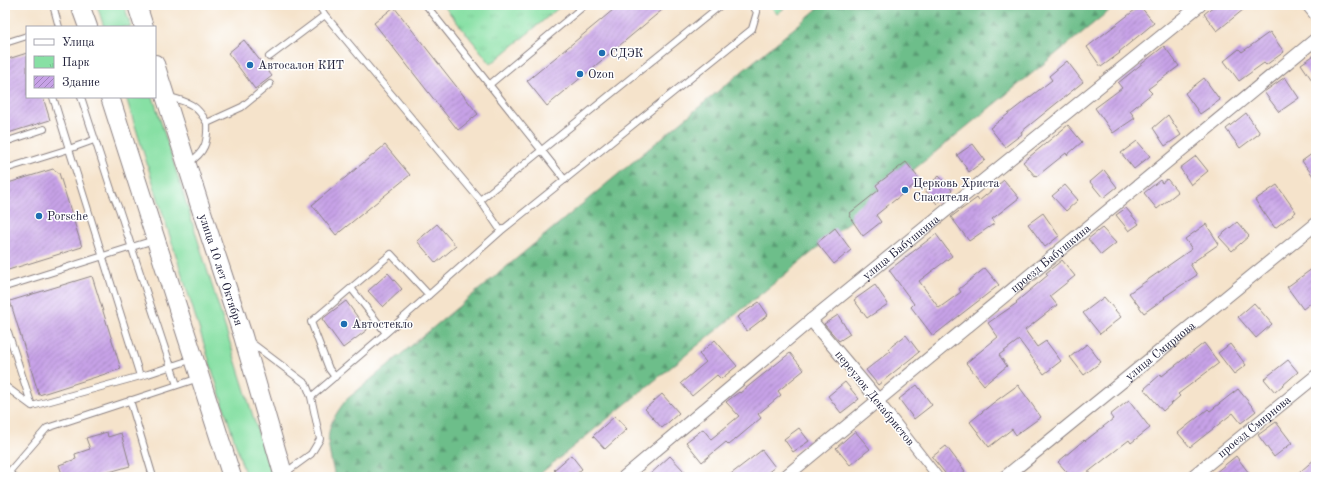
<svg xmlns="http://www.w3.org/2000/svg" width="1321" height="482" font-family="'Old Standard TT',serif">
<defs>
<pattern id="forest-firs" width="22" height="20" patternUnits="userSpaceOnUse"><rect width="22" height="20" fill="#6dbe8a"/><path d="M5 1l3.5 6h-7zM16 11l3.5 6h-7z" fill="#599a72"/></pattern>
<pattern id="park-tufts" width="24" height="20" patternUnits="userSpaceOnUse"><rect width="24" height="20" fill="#87e0a4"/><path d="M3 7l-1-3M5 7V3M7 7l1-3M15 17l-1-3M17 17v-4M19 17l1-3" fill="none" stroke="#74c08e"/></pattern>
<pattern id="garden-dots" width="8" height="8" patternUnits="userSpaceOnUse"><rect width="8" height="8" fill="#87e0a4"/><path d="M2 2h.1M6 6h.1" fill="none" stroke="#74c08e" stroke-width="1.8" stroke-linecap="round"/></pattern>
<pattern id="building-hatch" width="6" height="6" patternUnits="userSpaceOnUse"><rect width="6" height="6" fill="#c7a2e7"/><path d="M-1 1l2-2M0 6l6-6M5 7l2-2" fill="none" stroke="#a184bc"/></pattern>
</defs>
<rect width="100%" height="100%" fill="#fff"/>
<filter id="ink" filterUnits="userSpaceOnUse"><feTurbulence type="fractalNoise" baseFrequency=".025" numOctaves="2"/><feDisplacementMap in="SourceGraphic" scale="8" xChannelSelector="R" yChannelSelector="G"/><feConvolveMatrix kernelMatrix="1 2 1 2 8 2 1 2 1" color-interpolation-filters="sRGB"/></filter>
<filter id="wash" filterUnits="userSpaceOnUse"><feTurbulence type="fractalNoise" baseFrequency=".012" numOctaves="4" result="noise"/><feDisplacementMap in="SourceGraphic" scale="16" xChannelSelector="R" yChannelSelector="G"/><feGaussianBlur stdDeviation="0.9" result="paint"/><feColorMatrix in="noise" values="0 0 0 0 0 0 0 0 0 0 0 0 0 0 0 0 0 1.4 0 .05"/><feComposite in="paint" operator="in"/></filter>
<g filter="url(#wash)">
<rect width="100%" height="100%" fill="#f5e3cb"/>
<path fill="#87e0a4" stroke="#548170" d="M97,5H124L131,27H104Z
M126,97H153L272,477H246Z"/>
<path fill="url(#forest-firs)" stroke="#487062" d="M822,5H1116L536,477H335C327,441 322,431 346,400Z"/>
<path fill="url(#park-tufts)" stroke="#548170" d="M443,5H562L491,64Z"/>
<path fill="url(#garden-dots)" stroke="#548170" d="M770,5H788L777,14Z"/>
<g id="blocks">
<path fill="url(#building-hatch)" d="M619,5H668L547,106L527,81Z
M1215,5H1249L1217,31L1204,14Z
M1140,6L1154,23L1119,52L1120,53L1101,67L1087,47Z
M394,7L478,114L458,130L374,23Z
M1270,32L1284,52L1266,65L1264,63L1239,81L1224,61L1239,49L1242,52Z
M244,40L272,76L255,89L228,53Z
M1164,46L1179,66L1148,89L1152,93L1130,111L1135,118L1113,133L1095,108L1122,88L1118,83Z
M27,53V97H43L50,120L5,134V60Z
M1316,54V86L1301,64Z
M1067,61L1083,82L1021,132L1022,134L1005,147L990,128L1052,80L1049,76Z
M1285,77L1299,98L1279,112L1264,92Z
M1204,78L1220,100L1200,114L1185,93Z
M1246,113L1260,133L1240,148L1226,129Z
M1168,115L1181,135L1165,146L1153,128Z
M1068,125L1082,142L1067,155L1066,153L1036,177L1023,162Z
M1137,141L1150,156L1134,169L1121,153Z
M973,144L985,160L969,172L957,155Z
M385,145L410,175L336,235L312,205Z
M1316,151V180L1302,161Z
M1196,156L1208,171L1191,185L1180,168Z
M906,162L920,180L876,215L881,222L863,236L849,216L851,215L850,213L879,190L876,185Z
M53,169L59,173L82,247L5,271V184Z
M1104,170L1117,187L1103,198L1090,182Z
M939,176L952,190L937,204L924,189Z
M1167,179L1178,192L1157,209L1144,193L1160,180L1162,183Z
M1004,180L1019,198L992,219L995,223L969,241L951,217L977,198L979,201Z
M1065,185L1078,200L1066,211L1052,196Z
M1277,185L1296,212L1275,228L1255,200Z
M1126,208L1139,224L1129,231L1116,215Z
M1043,213L1059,236L1045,247L1028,224Z
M1237,222L1249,236L1232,251L1219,237Z
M437,224L456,246L436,263L417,241Z
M1206,224L1219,244L1190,264L1197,275L1164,297L1165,298L1144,313L1129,293L1192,249L1185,239Z
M835,228L851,250L834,264L817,243Z
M1102,228L1116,243L1101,255L1088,239Z
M936,234L952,256L919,281L939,308L961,292L959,289L985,268L999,285L933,336L911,307L914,304L889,270Z
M1062,260L1075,276L1050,296L1057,305L1025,330L1037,347L1046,341L1061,361L1044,374L1019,340L999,355L1007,366L984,385L966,363L998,337L988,323L1017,303L1016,302L1048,275L1046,273Z
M1316,266V299L1303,309L1287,287Z
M388,273L402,289L383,307L368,291Z
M92,276L121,369L39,395L10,301Z
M875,285L888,304L867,318L854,300Z
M1104,297L1121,317L1100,334L1083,313Z
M346,301L367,330L343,348L322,319Z
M759,302L768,315L747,331L737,317Z
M1254,303L1272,324L1256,338L1238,317Z
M838,315L850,334L839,341L824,324Z
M906,335L919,352L878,385L866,370L890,351L888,349Z
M715,340L737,366L721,379L717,375L692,396L681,383L706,362L699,354Z
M1204,343L1219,363L1178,394L1180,396L1163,411L1144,389L1161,374L1162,376Z
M1087,344L1101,362L1084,375L1070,357Z
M1230,344L1246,365L1234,374L1218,353Z
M790,353L804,370L778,391L781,395L758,414L761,418L729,445L726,442L702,462L686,442L703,429L711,439L739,416L726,402L739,392L740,393Z
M1288,360L1298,372L1275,392L1264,379Z
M845,382L859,399L841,413L828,396Z
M917,385L932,405L914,419L899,399Z
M1018,385L1041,417L1016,435L1012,429L989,447L970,422L993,403Z
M1238,389L1256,411L1241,423L1233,413L1190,447L1178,433L1208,409L1210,411Z
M662,394L679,413L662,428L645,409Z
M1129,400L1150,428L1131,443L1129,440L1082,477H1071L1058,462L1084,440L1085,441L1113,419L1110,415Z
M615,416L627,429L605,449L593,436Z
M1276,422L1292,443L1274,457L1258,435Z
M799,428L809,441L793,452L784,439Z
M855,431L870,449L850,465L836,448Z
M107,432L108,437L121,433L130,466L92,477H63L59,465L76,459L75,454L90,449L86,438Z
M946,446L965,471L958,477H948L932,457Z
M762,450L775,467L762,477H727Z
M571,455L582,469L573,477H560L554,470Z
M670,456L685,472L680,477H647Z
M1236,456L1252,477H1210Z
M1316,458V477H1294Z"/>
</g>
</g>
<g filter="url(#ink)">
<use href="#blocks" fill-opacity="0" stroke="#8c8283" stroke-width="1"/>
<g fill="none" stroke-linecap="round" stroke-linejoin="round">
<g stroke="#8c8283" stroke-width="8">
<path id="service" d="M53,5L59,27
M320,5L319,6L325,15L480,200L501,231
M426,5L565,180
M5,43L27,36
M269,57L325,15
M489,85L585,5
M53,97L69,149L94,140
M81,97L112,192L119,209L177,385
M169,97C189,102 197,105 207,123
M5,142L44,129
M188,163C205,153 208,142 207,123L242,107L270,84
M5,169L69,149L140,376
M480,200L721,5
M5,287L154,240
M351,288L386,333
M5,333L8,332L32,406
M249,341L306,384L311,397L320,439L311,454L285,473
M335,377L329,369L311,322L391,254L429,295
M5,386L32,406
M311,397L386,333L501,231L752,29L757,12L752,5
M130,400L153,477
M32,406L148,374L193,359
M14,477L9,472L47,428L199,378"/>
</g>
<g stroke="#8c8283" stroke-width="11">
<path id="pedestrian" d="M879,401L938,477"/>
</g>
<g stroke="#8c8283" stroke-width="14">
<g id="minor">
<path d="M1308,5L1316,15"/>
<path d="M811,320L879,401"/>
<path id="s1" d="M624,477L811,320L1200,5"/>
<path id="s2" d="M785,477L1316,39"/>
<path id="s3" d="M1005,477L1316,224"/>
<path id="s4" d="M1192,477L1316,376"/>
</g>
</g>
<g stroke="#8c8283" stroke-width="20">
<g id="primary">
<path d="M80,5L88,27"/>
<path d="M137,5L144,27"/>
<path id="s5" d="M155,64L201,209L243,336L284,477"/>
<path d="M110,97L232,477"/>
</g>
</g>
<use href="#service" stroke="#fff" stroke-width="6"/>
<use href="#pedestrian" stroke="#fff" stroke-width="9"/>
<use href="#minor" stroke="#fff" stroke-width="12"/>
<use href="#primary" stroke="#fff" stroke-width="18"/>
</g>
</g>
<g fill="#1f6fb2" stroke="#fff" stroke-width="1.5">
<circle cx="602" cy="53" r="4"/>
<circle cx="250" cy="65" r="4"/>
<circle cx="580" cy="74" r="4"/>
<circle cx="905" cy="190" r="4"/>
<circle cx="39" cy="216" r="4"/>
<circle cx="344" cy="324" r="4"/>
</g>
<g text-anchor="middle" stroke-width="3" stroke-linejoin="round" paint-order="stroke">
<g font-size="12" fill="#22223b" stroke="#fff" text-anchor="start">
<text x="610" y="57">СДЭК</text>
<text x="258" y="69">Автосалон КИТ</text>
<text x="588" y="78">Ozon</text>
<text x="913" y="187">Церковь Христа<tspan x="913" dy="14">Спасителя</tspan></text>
<text x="47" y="220">Porsche</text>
<text x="352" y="328">Автостекло</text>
</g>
<g font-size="12" fill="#22223b" stroke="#fff">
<text dy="4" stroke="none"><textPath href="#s1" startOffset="360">улица Бабушкина</textPath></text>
<text dy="4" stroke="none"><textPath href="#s2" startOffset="344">проезд Бабушкина</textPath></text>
<text dy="4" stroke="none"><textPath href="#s5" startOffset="216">улица 10 лет Октября</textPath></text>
<text dy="4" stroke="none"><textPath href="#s3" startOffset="200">улица Смирнова</textPath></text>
<text transform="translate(875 398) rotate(51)" y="4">переулок Декабристов</text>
<text dy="4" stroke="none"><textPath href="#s4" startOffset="80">проезд Смирнова</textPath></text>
</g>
</g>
<rect width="1321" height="482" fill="none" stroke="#fff" stroke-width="20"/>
<rect x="26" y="26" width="130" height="72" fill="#ffffff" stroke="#a7a7b1"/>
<rect x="34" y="39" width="20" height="6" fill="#ffffff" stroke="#a7a7b1"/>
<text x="62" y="46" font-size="12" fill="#22223b">Улица</text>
<rect x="34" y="56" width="20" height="12" fill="url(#park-tufts)" stroke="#a7a7b1"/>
<text x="62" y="66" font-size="12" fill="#22223b">Парк</text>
<rect x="34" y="76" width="20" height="12" fill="url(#building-hatch)" stroke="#a7a7b1"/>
<text x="62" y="86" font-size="12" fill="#22223b">Здание</text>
</svg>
